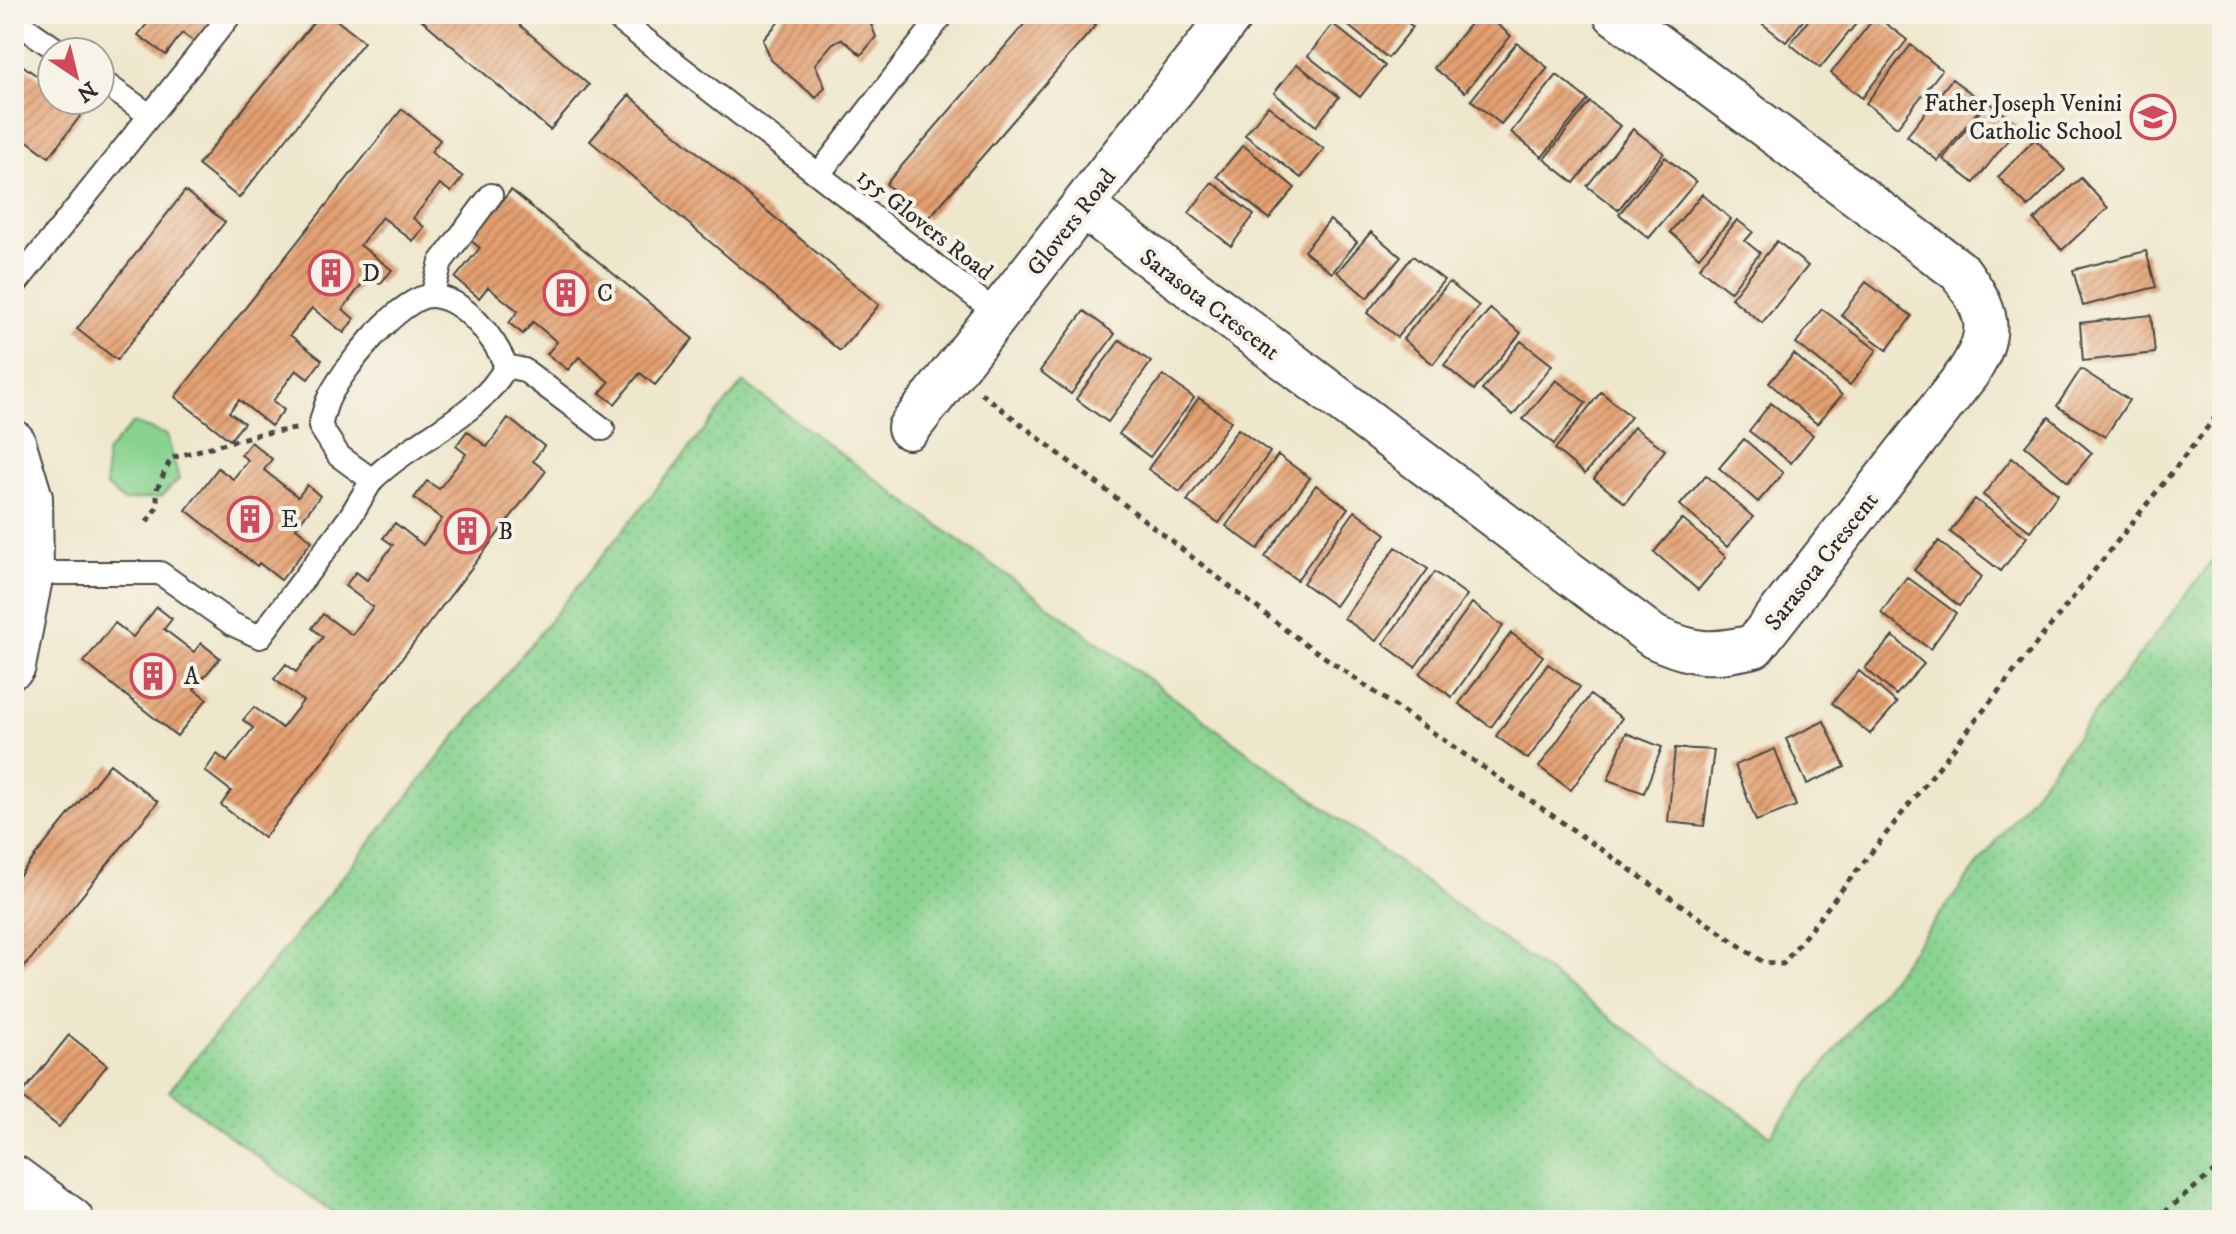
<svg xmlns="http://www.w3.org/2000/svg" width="2236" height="1234" font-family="'IM FELL DW Pica',serif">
<defs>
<pattern id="grass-dots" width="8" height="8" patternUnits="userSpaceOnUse" patternTransform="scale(2)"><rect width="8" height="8" fill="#89d390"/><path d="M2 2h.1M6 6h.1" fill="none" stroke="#76b57c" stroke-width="1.8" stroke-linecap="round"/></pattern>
<pattern id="building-hatch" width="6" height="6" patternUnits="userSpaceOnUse" patternTransform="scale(2)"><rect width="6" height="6" fill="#e39f70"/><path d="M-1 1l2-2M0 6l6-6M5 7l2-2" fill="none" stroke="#b8825c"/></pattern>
</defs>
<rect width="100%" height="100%" fill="#f7f3e8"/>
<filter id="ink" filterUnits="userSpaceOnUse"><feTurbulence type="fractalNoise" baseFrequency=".0125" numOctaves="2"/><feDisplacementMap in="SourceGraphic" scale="16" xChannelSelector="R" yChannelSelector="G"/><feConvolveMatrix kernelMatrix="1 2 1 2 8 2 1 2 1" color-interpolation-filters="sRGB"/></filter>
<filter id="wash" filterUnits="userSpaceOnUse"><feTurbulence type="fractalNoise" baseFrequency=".006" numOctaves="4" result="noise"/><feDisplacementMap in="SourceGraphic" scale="32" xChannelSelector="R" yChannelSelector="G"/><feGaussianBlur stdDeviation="1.8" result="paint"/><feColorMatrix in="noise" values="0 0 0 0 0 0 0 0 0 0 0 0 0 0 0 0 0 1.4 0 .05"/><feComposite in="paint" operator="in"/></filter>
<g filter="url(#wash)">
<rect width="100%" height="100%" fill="#efe7cc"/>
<path fill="url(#grass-dots)" stroke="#5a7f5e" stroke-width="2" d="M743,382L1770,1135L2222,548V1220H343L169,1091Z"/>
<path fill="#89d390" stroke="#5a7f5e" stroke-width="2" d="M133,423L167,435L179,479L161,497L123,501L106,486V453Z"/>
<g id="blocks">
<path fill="url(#building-hatch)" d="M145,14H222L199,45L182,33L166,55L138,35L151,19Z
M320,14H329L364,42L239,198L198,165Z
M415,14H507L589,85L550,130Z
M785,14H867L876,37L861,55L842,39L833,43L815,64L825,87L816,98L771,60L763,40Z
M1033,14H1083L1096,25L927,220L886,184Z
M1334,14H1397L1413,27L1388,58Z
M1478,14H1485L1511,36L1465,92L1434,68Z
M1757,14H1808L1786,42L1755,18Z
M1813,14H1864L1820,68L1790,44Z
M1876,16L1907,40L1862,98L1831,73Z
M1333,24L1385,66L1360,97L1308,56Z
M1517,43L1548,68L1501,124L1471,100Z
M1911,45L1942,70L1897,127L1866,103Z
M14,59L52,87V100H70L84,111L49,157L14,131Z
M1297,64L1339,97L1316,126L1274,93Z
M1557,75L1588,100L1542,157L1511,132Z
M1952,79L1984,103L1938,161L1907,136Z
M629,95L879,305L840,351L590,141Z
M1988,101L2019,126L1974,183L1943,159Z
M1590,102L1620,126L1574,183L1544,159Z
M1268,106L1324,149L1301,178L1245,135Z
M402,109L440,140L431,152L463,177L451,192L440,184L413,218L424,227L413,241L382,217L360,245L392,270L380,284L369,275L343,309L354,319L344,333L312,308L290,335L322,360L308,379L296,370L273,401L284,410L271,426L239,400L229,412L244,423L230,440L175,397Z
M1633,129L1664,153L1618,210L1587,186Z
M2035,139L2065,170L2028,207L1998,177Z
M1243,145L1295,188L1269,219L1217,176Z
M1665,157L1696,182L1649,238L1619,214Z
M2081,178L2108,208L2062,250L2034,220Z
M1212,182L1254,215L1231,246L1189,213Z
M511,190L693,339L655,385L640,373L615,404L600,393L609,382L579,357L568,370L547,354L557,342L533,322L523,334L509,323L518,311L504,300L488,287L479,298L455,278L480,248L470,240Z
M185,191L225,222L117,360L77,329Z
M1702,194L1731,219L1699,257L1670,232Z
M1330,220L1357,242L1332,273L1304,251Z
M1737,220L1753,232L1745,241L1760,253L1730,292L1699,268Z
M1371,232L1401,257L1367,298L1337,272Z
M1777,241L1808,266L1762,323L1731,298Z
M2146,251L2156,287L2083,306L2073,270Z
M1413,256L1444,280L1397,337L1367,313Z
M1449,282L1479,306L1433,364L1403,339Z
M1866,282L1912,316L1887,350L1841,315Z
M1490,309L1521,333L1474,390L1444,365Z
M1822,309L1877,350L1850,385L1796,343Z
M1084,311L1115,334L1071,394L1040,371Z
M2151,315L2155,353L2083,361L2080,323Z
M1120,340L1151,362L1108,422L1076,399Z
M1521,341L1552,365L1513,415L1482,390Z
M1794,354L1842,395L1817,424L1769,383Z
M2081,369L2129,400L2105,437L2057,406Z
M1163,375L1194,398L1150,457L1119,434Z
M1556,380L1586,403L1554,444L1523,419Z
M1601,392L1631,417L1585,474L1555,449Z
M1199,398L1231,421L1180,492L1148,469Z
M1771,403L1813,435L1791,463L1749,431Z
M2049,417L2092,453L2068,482L2025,446Z
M508,418L544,446L533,461L546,471L264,838L221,805L231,791L205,771L217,754L227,762L253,728L243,720L254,707L282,728L303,701L274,679L286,664L296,672L323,637L312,628L323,614L352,635L373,607L345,586L356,572L367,580L393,545L383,538L395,523L423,545L442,519L414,498L427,481L439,489L466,454L456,446L467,431L487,447Z
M1634,427L1665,450L1625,503L1594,479Z
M1238,429L1270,452L1219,523L1187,501Z
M1744,439L1783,473L1758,502L1719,468Z
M251,442L272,459L264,470L298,497L307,485L320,496L296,528L312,541L281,580L259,563L257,566L186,510L218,468L233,479L248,460L241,455Z
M1278,455L1310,478L1258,549L1226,526Z
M2012,458L2058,494L2030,531L1983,495Z
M1706,475L1753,517L1727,547L1680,505Z
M1316,485L1348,508L1297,580L1265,557Z
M1975,499L2027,537L2001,571L1950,532Z
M1355,511L1386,534L1335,606L1303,583Z
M1682,519L1726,557L1698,590L1654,552Z
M1939,541L1982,577L1959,606L1914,570Z
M1396,547L1428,569L1376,641L1344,618Z
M1435,572L1467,595L1415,667L1383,644Z
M1907,577L1956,613L1930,649L1881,613Z
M1472,603L1503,626L1452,697L1420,674Z
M157,607L172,619L164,629L194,652L201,643L220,658L194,689L207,699L177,736L84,662L115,623L133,637Z
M1511,633L1543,656L1491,727L1459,704Z
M1893,636L1924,664L1896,695L1865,668Z
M1548,664L1580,687L1528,759L1496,736Z
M1859,671L1897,703L1870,734L1832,703Z
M1590,695L1622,718L1571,790L1539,767Z
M1824,721L1845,767L1807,784L1786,739Z
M1626,733L1662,747L1644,793L1608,780Z
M1675,748L1714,750L1704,826L1668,822Z
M1775,749L1796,806L1756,821L1735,765Z
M110,764L158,802L14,980V882Z
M69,1035L107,1065L59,1127L20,1096Z"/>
</g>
</g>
<g filter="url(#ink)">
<use href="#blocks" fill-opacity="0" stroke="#484743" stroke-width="2"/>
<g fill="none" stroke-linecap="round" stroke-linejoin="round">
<g stroke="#484743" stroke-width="26">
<path id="lane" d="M612,14L999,315
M14,20L60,52
M100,80L148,114
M819,174L943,14
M14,286L231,14
M432,296L441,262L491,195
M506,366L524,370L603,429
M32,573H160L232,624L260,637L350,517L372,480L339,456L320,426C322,419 324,410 327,402C338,375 401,293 433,296C465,299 495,339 506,366C482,415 411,441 372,480"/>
</g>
<g stroke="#484743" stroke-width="46">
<path id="street" d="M1084,207L1654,637C1694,655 1711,656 1754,646L1968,373C1996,331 1988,311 1960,272L1615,14
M909,428L1232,14
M14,442L31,498L32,573L14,666"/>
</g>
<g stroke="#484743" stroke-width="48">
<path id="secondary" d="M14,1178L71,1220"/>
</g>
<path stroke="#484743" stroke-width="5" stroke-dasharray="6 6" stroke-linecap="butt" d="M981,393L1287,631L1763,962L1783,964L2222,409
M147,522L157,507V489L171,458L259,434L296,429
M2155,1220L2222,1165"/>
<use href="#lane" stroke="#fff" stroke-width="22"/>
<use href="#street" stroke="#fff" stroke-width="42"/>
<use href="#secondary" stroke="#fff" stroke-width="44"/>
</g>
</g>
<defs>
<g id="school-ring" transform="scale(2.3)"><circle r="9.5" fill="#f7f3e8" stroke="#d1495b" stroke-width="1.5"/><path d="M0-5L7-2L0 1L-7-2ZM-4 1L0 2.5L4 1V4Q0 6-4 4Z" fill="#d1495b"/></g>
<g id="building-ring" transform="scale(2.3)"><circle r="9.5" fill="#f7f3e8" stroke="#d1495b" stroke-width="1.5"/><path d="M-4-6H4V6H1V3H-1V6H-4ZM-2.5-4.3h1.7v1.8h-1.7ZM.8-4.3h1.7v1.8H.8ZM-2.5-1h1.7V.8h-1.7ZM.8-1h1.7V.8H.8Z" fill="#d1495b"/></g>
</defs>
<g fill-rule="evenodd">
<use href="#school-ring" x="2153" y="117"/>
<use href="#building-ring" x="331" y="273"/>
<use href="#building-ring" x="566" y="293"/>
<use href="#building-ring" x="250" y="519"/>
<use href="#building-ring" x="467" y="531"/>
<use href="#building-ring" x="153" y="676"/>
</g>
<g text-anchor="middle" stroke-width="8" stroke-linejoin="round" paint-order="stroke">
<g font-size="24" fill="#2b2b2b" stroke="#f7f3e8" text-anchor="start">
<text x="2122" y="111" text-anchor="end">Father Joseph Venini<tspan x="2122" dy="28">Catholic School</tspan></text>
<text x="362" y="281">D</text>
<text x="597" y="301">C</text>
<text x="281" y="527">E</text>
<text x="498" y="539">B</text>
<text x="184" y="684">A</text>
</g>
<g font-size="24" fill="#2b2b2b" stroke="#f7f3e8">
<text transform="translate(1071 222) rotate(-52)" y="8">Glovers Road</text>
<text transform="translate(925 224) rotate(38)" y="8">155 Glovers Road</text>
<text transform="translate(1210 304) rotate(37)" y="8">Sarasota Crescent</text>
<text transform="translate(1821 561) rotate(-52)" y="8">Sarasota Crescent</text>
</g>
</g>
<rect width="2236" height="1234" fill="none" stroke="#f7f3e8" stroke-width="48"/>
<g transform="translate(76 76) rotate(145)"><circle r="38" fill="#f7f3e8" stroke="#a5a39c" stroke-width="2"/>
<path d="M0-6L14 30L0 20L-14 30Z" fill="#d1495b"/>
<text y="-12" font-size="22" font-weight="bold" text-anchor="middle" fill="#2b2b2b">N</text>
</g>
</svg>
